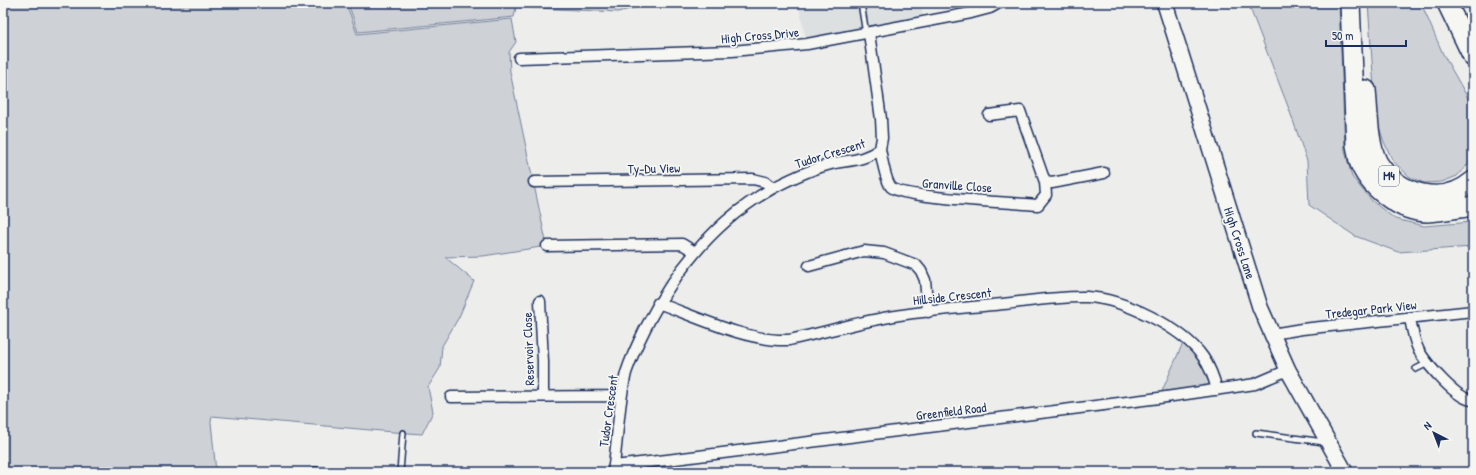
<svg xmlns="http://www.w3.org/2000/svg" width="1476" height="475" font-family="'Patrick Hand',sans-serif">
<rect width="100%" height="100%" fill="#edeeec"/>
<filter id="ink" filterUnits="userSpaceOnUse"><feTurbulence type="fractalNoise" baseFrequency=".025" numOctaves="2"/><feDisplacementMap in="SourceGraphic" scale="8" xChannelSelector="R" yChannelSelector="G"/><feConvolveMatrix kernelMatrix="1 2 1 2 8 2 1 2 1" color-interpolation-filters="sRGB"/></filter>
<g filter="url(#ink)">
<path fill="#dde0e1" d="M798,3H921L924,23L807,44Z"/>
<path fill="#ced2d7" stroke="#74809a" d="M3,3H346L357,34L512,19L516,42L509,52L510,72L547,246L483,256L445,257L474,281L459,317L442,346L440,368L428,387L433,412L422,434L393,432L212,416L211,422L216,472H3Z
M348,3H654L618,12L516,7L514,17L358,32Z
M1248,3H1339L1345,151L1352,177L1372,201L1395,219L1424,226L1473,222V247L1398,252L1355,236L1309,205L1307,161L1289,109Z
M1368,3H1421L1443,54L1473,107V153L1468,164L1457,176L1442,182L1424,183L1410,177L1393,161L1384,142L1376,118Z
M1185,338L1202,356L1217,390L1159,398Z"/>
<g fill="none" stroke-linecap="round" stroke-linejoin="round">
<g stroke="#1b2f5e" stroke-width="8">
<path id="lane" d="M861,3L866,34
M1416,369L1428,363
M1256,433L1324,442
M313,472L314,470L347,472
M400,472L403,433"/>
</g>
<g stroke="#1b2f5e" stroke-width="13">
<path id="street" d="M519,58L732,51L807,44L971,13L990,8L999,3
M880,149C882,158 885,180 891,187C903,199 1014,202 1038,205L1046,195L1045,182L1020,111L989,115
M534,182L753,179L765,182L773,188
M1045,182L1052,183L1104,173
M547,246L682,244L695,252
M809,266L864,251L884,253L916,265L921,271L925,280L928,312
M540,301L543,362V396
M658,303C697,317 748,342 789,340C822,333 855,323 889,317C926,310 965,308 1003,304C1031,301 1059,296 1087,297C1123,299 1182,327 1203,357C1210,367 1214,378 1217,390
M1410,318C1412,330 1414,341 1419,351C1427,364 1457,400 1473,400
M1272,334L1302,329L1473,311
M451,397L621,396
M614,466L667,460L1159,398L1255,384L1288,370
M613,472C618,439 618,406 626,373C631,358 638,343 645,329C674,272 716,220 773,188C792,178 814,168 835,163C852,160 865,160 880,149L882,138L881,119L869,33"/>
</g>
<g stroke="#1b2f5e" stroke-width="18">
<path id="secondary" d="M1164,3L1166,7L1260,307L1288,370L1345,472"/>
</g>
<g stroke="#1b2f5e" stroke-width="22">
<path id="highway" d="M1350,3L1356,145C1357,150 1358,156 1359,161C1368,186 1399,212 1427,212C1442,211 1458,208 1473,206
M1447,3L1473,57
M1366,90C1368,110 1368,146 1378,163C1398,195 1443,207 1473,181"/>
</g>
<use href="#lane" stroke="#f6f6f2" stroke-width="5"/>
<use href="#street" stroke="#f6f6f2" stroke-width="10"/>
<use href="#secondary" stroke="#f6f6f2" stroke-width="15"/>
<use href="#highway" stroke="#f6f6f2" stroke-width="19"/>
</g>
</g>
<g text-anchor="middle" stroke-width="3.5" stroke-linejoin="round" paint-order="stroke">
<rect fill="#f6f6f2" stroke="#5d6b8a" stroke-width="1" x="1379" y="166" width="20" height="20" rx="3"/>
<g font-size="12" font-weight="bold" fill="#1b2f5e">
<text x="1389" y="180">M4</text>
</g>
<g font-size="13" fill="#1b2f5e" stroke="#f6f6f2">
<text transform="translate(760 35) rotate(-5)" y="5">High Cross Drive</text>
<text transform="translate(830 153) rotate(-17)" y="5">Tudor Crescent</text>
<text transform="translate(654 168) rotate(-1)" y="5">Ty-Du View</text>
<text transform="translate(957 185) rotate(4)" y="5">Granville Close</text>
<text transform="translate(1240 243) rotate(72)" y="5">High Cross Lane</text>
<text transform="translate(952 296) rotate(-6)" y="5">Hillside Crescent</text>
<text transform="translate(1371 309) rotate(-6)" y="5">Tredegar Park View</text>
<text transform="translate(528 349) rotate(-92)" y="5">Reservoir Close</text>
<text transform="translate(608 411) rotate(-82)" y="5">Tudor Crescent</text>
<text transform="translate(951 411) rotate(-7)" y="5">Greenfield Road</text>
</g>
</g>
<rect width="1476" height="475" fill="none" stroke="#f6f6f2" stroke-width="16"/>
<rect x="8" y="8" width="1460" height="459" fill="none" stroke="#1b2f5e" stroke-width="1.5" filter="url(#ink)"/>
<g transform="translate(1434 433) rotate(318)" stroke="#f6f6f2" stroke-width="3" paint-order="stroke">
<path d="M0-3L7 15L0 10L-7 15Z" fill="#1b2f5e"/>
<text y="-6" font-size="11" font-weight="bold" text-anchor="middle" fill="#1b2f5e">N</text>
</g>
<path d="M1326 40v6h80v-6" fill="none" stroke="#1b2f5e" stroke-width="2"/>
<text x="1332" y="40" font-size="12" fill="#1b2f5e" stroke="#f6f6f2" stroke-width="3" paint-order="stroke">50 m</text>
</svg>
